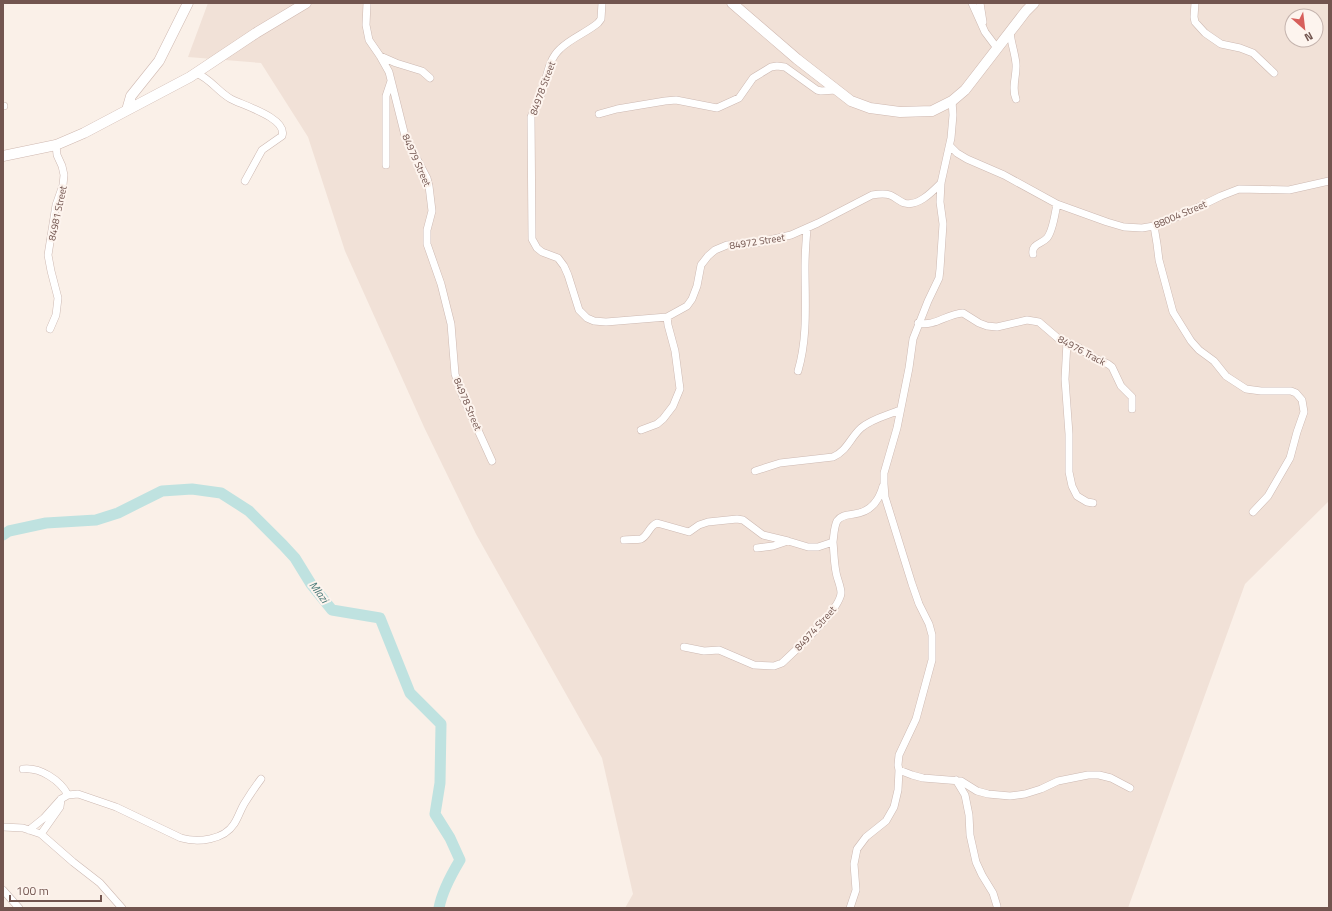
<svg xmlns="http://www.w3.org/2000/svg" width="1332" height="911" font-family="'Titillium Web',sans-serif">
<rect width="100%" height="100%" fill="#faf0e8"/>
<path fill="#f1e1d7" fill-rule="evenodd" d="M208,3H1329V501L1245,584L1128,908H625L633,894L602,758L476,534L424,427L345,251L308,137L261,63L188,57ZM1292,16H1316V40H1292Z"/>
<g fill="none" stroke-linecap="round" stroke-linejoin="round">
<path stroke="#bfe2e0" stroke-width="11" d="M3,535L9,531L46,523L96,520L118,513L162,491L192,489L221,493L249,511L283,545L295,558L311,584L332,610L380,618L410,693L441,724L440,783L435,814L450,838L460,860C451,875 442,891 439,908"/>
<g stroke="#cdb9b2" stroke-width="8">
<path id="street" d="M367,3L366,25L369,40L380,56L389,72L405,136L427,178L429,186L432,211L427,230V244L441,284L451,324L455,374L462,395L492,461
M602,3L601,19L598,23C586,33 571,38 560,49C547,61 547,80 541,95C538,103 534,108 531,117L532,239L537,248L542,252L558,258L564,266L568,275L579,310L587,318L594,321L606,322L667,317L687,306L692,299L697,286L701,265L708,256L715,250L727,245L756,243L791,235L818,223L872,195C878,194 884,193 890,195C895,197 899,201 904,203C918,207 932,192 941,183
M972,3L985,32L997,48
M980,3L983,22
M1195,3L1194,17L1195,22L1205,33L1221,44L1240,48L1253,53L1274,73
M1010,32C1011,43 1015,53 1016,64C1017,76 1011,87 1016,99
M380,56L396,63L422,71L430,78
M196,73C211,79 217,91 231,99C242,105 288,118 282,136L262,150L245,181
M3,106H4
M599,114L617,109L665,101L676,100L717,108L739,98L753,78L771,67L777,66L785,67L817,90L821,91L836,90
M950,146L957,153L967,159L1004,175L1057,204L1107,222L1124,227L1142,228L1154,226L1184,214L1221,196L1239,189L1289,190L1329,181
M386,165V96L391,81
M1154,226L1157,244L1159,260L1173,312L1191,341L1199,350L1214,361L1226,376L1246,389L1261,391H1291L1296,393L1302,400L1304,412L1297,432L1290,458L1268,496L1253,512
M1033,254C1031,244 1042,244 1047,238C1053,231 1055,213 1057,204
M918,323C935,327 946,314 963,313L979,323L987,326L997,327L1027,320L1039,322L1060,340L1078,347L1092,357L1108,364L1112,367L1121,386L1132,397V409
M50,329L56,315L58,298L51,271L48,255L56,205L63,185L64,175L62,166L57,155L56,145
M1067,342L1065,379L1069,434V472L1072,486L1077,496L1087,502L1093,503
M798,371C808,337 805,302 805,266C805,254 806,241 807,229
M641,430L657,424L663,419L673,406L680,389L675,351L668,325L667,317
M755,471L780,463L833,457C847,451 850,438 861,428C871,419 888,415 900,410
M624,540C629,539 636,540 641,539C648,536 649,526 657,523L689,532L699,525L708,522L737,519L743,520L763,535L788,541
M757,548L773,546L788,541L808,547H818L833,542C834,535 834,527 837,521C841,515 848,515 854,514C871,512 879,501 883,486
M684,647L704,651L719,650L754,665L774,666L782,663C795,651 840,610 841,593C841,586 837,579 836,572C834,562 834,552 833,542
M23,769C40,767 60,780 68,795
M899,770L912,775L923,778L961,781L977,791L988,794L1010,796L1025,794L1041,789L1058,781L1088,775H1099L1111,778L1130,788
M956,780L965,795L969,815L970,835L976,862L982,875L993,893L997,906
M3,827L23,828L41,834L73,862L100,883L122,908
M29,830L44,818L61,799L68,795L78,794L116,807L181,838C198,843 224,840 234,824C238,818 240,811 244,804C249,796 255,787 261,779
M41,834L60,807L61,799
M3,890L19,908
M850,908L856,890L854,864L857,849L866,837L886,821L894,807L898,790L899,770L898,765L899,755L916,719L932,660V635L929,624L919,604L912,584L885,497L884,484V473L897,428L909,368L913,339L928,301L939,278L940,269L943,224L940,202L941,183L951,138L953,115L952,101"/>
</g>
<g stroke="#cfb8b0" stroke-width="11">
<path id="secondary" d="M732,3L797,59L851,101L870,108L900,112L932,111L952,101L965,90L1026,11L1034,3
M127,110L131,96L159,61L188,3
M3,156L56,145L84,133L190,77L256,33L306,3"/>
</g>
<use href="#street" stroke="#fff" stroke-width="7"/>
<use href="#secondary" stroke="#fff" stroke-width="10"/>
</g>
<g text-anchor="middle" stroke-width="4" stroke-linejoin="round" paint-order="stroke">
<g font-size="10" fill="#72554f" stroke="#fdf4ee">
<text transform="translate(542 88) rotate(-70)" y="4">84978 Street</text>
<text transform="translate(417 160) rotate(66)" y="4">84979 Street</text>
<text transform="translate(57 213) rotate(-78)" y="4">84981 Street</text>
<text transform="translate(1180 214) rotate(-23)" y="4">88004 Street</text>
<text transform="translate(757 241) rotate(-9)" y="4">84972 Street</text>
<text transform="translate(1082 350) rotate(28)" y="4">84976 Track</text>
<text transform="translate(468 404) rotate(67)" y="4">84978 Street</text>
<text transform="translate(815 628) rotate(-48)" y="4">84974 Street</text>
</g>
<g font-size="11" font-style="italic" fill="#447574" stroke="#fdf4ee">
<text transform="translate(319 592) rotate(53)" y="4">Mlazi</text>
</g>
</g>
<rect width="1332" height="911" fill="none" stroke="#72554f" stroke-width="8"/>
<g transform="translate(1304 28) rotate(152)"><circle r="19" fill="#fdf4ee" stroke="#c5b4ae"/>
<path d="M0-3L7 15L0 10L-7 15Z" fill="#d75f5b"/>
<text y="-6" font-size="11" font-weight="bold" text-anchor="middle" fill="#72554f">N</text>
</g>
<path d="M10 895v6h91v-6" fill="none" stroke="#72554f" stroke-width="2"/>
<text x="16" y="895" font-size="12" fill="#72554f" stroke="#fdf4ee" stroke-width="3" paint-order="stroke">100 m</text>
</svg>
